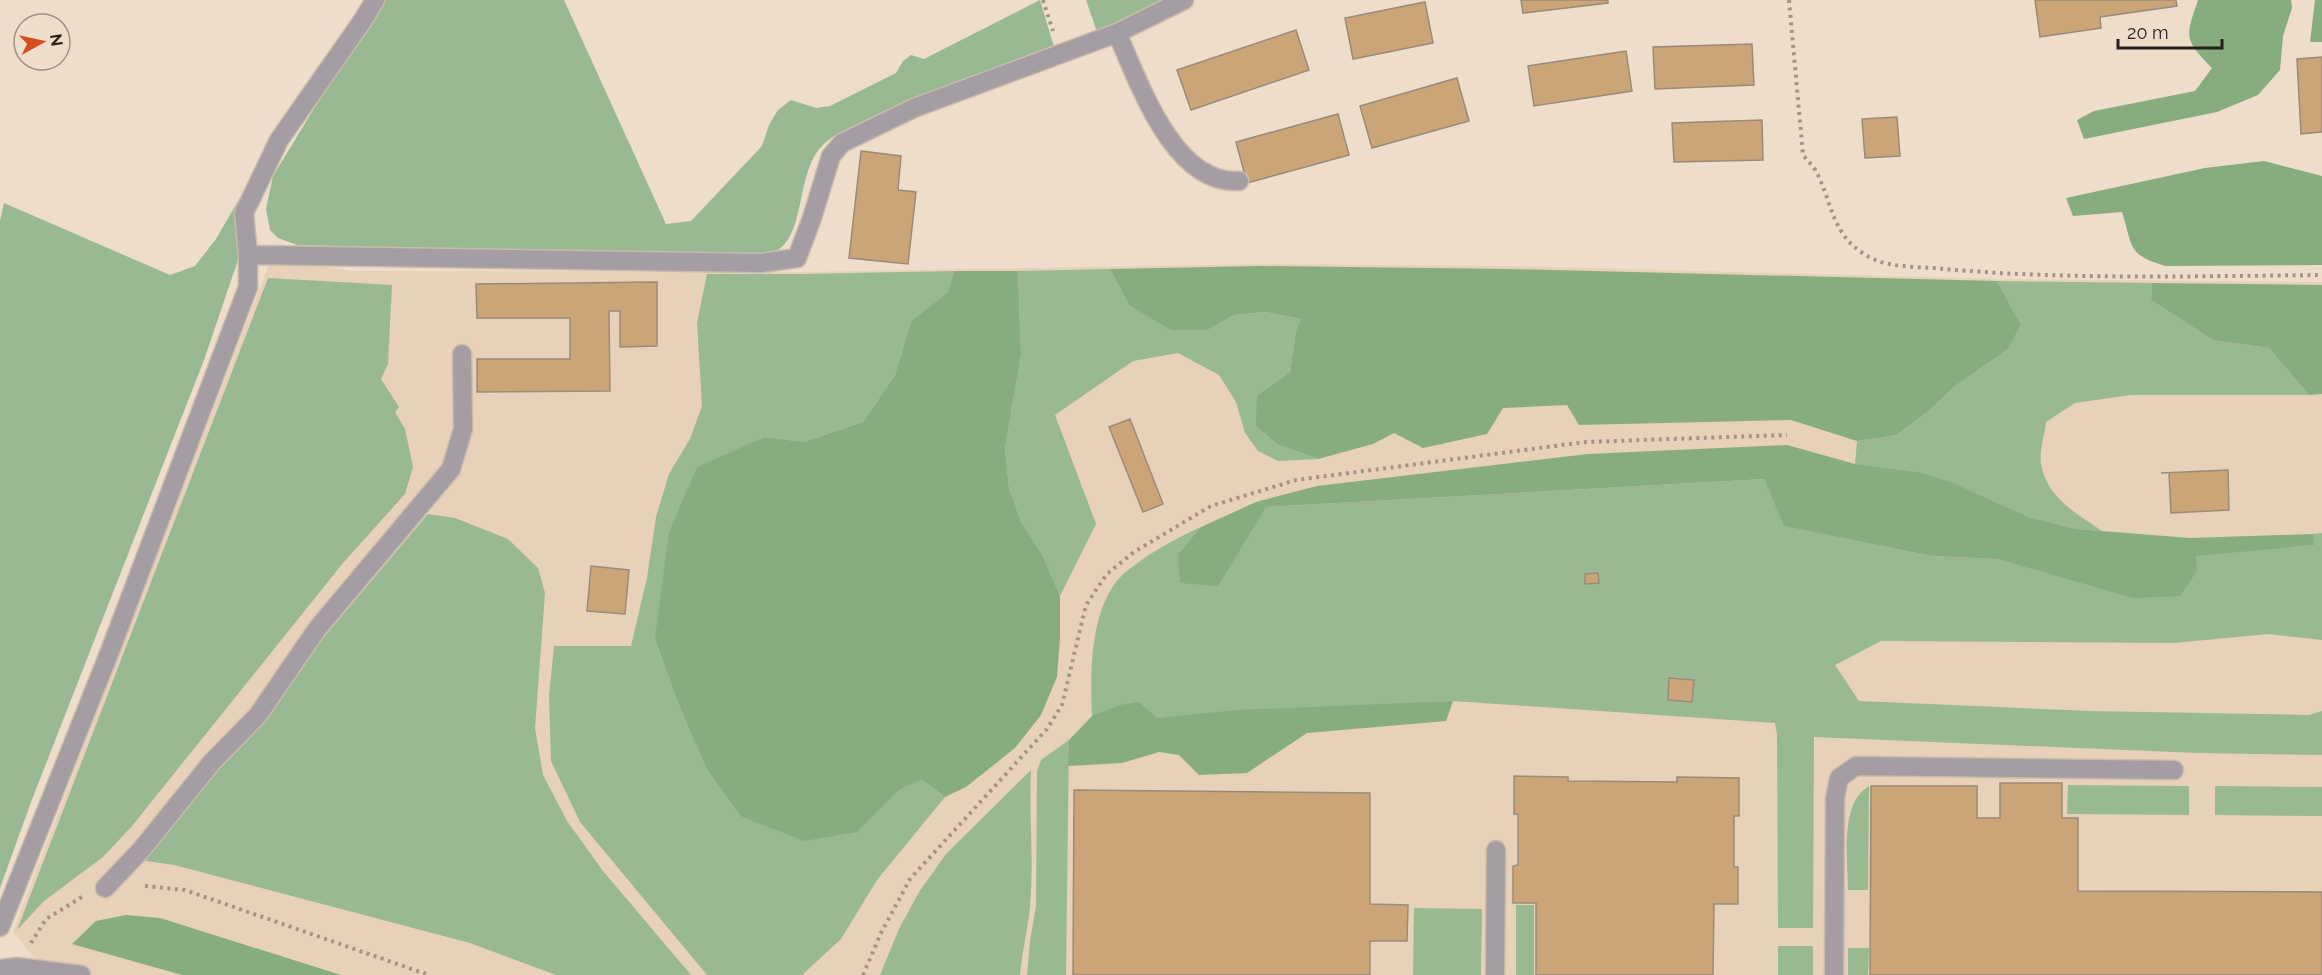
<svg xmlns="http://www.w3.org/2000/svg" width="2322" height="975" font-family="Raleway,sans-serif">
<rect width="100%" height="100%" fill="#eeddca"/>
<path fill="#e7d1b8" d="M1264,264L1511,266L1999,279L2322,282V975H48L13,931L269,265H323L349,271L805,272Z"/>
<path fill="#98b992" d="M380,0H564L666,224L691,221L762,146L769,125L778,110L791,100L816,108L830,106L896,73L903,61L911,55L924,59L1040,0L1055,50C992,72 930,91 870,119C856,126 837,132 825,143C794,170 808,234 775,252C768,256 755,256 748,257L297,245L278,238L270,230L266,209L273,176Z
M1086,0H1167L1097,32Z
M260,163L240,217L238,260L204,360L31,802L0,888V221L4,203L170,275L195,266L216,239Z
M1110,269L1129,305L1208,330L1234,315L1265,312L1301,319L1296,331L1290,372L1257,395L1279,445L1318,459L1278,461L1258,451L1245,433L1236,402L1219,375L1178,353L1133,361L1055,415L1096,524L1060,596L1043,556L1021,521L1009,488L1005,448L1021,355L1018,271Z
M954,271L948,292L911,321L895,375L863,422L804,442L765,437L655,639L678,703L706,768L740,816L857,832L899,790L922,780L945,797L877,880L841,939L802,975H707L580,822L551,761L549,696L554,646H631L647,578L656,517L669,474L690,439L702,406L697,323L707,274H801Z
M268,278L392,285L388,364L381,379L399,407L395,412L405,429L413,467L405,494L343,563L132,826L103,857L44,901L17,930Z
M1997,281L2152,283L2151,300L2213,340L2269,348L2309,395H2130L2075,403L2046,422C2045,434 2039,451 2041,464C2047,498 2076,513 2102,531L2076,529L2029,517L1956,484L1855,464L1857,441L1897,435L1932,408L1955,386L2008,349L2021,325Z
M1764,479L1785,526L1931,556L1998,559L2060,576L2205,554L2313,545V534L2322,533V640L2268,634L2174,643L1881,641L1835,665L1859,701L2089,711L2309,715L2322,711V755L2197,753L1814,737L1813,928H1778L1777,735L1775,723L1453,701L1157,718L1092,716C1090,675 1090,616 1116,582C1132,562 1178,537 1201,527L1178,554L1257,519L1266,507Z
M428,514L455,518L508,539L538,568L545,593L535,728L543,775L567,821L603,871L691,975H556L470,943L174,865L146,861L150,848L273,708L319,643Z
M1069,740L1066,975H1027L1030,941L1036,906L1037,771L1041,760Z
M1031,770C1029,815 1034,861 1030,906C1028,929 1022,951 1020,975H880L899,929L919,892L946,854Z
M2068,785L2189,786V815L2067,814Z
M1869,786L1868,890H1848C1848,861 1839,803 1869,786Z
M2215,786L2322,787V816L2215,815Z
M1516,905H1534V975H1516Z
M1414,908L1482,909L1481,975H1413Z
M1778,946H1813V975H1778Z
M1848,948H1869L1868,975H1848Z"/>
<path fill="#87ac80" d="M2198,0H2291L2292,8L2283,36L2280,70L2258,95L2217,112L2084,139L2077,120L2094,111L2195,91L2212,68C2184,39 2185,38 2198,0Z
M2315,0H2322V42H2310Z
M2264,161L2322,176V265L2166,266C2127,255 2133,247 2122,212L2073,216L2066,198L2205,168Z
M1261,266L1509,269L1997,281L2021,325L2008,349L1955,386L1932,408L1897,435L1857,441L1791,420L1579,425L1567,405L1503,408L1487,434L1423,448L1394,433L1373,444L1318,459L1279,445L1256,426L1257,395L1290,372L1296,331L1301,319L1265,312L1234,315L1208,330H1171L1129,305L1110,269Z
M954,271H1018L1021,355L1005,448L1009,488L1021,521L1043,556L1060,596V638L1057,677L1041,715L1015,748L966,787L945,797L922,780L899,790L857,832L804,841L740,816L706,768L678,703L655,639L669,532L697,467L765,437L804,442L863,422L895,375L911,321L948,292Z
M2152,283L2322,285V394L2309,395L2269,348L2213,340L2151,300Z
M1787,445L1855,464L1922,473L1956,484L2029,517L2076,529L2190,538L2313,534L2314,545L2196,556L2197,571L2180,596L2133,598L1998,559L1931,556L1784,526L1764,479L1266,507L1218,586L1180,583L1178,554L1201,527L1256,502L1317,486L1588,454Z
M1453,701L1446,721L1307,733L1247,773L1199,775L1179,755L1159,752L1122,763L1068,766L1069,740L1092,716L1120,705L1139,702L1157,718L1237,710Z
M126,915L160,918L341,975H182L72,944L96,921Z"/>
<path fill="#cba578" stroke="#9a8a79" stroke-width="1.5" d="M1521,0H1608V3L1523,13Z
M2035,0H2176L2177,6L2100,17L2101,28L2040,37Z
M1425,2L1433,43L1353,59L1345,18Z
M1296,30L1309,70L1191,110L1177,70Z
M1752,44L1754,85L1655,89L1653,47Z
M1626,51L1632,91L1534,106L1528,66Z
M2322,57V132L2301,134L2297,59Z
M1457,78L1469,121L1372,148L1360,106Z
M1338,114L1349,155L1247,183L1236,142Z
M1897,117L1900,156L1865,158L1862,119Z
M1762,120L1763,160L1674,162L1672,123Z
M861,151L901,156L898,190L916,192L908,264L849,258Z
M657,282V346L620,347V311H609L610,391L477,392V359H570V318H477L476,284Z
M1130,419L1163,504L1143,512L1109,427Z
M2228,470L2229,510L2171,513L2169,473H2161Z
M591,566L629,570L625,614L587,611Z
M1598,573L1599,583L1585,584V574Z
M1669,678L1694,680L1692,702L1668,700Z
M1514,776L1568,777V781L1677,782V777L1739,778V816H1734V867H1738V904H1714L1713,975H1536V903H1513V866L1518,865V814H1514Z
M2000,783H2062V818H2078V891L2322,892V975H1870L1871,786H1977V818H2000Z
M1074,790L1370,793V904L1408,905L1407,941H1370V975H1073Z"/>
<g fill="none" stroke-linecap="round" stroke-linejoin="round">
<g stroke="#cabbaa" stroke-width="21">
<path id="minor" d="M1117,33C1139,82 1173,185 1239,181
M248,255L761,263L797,258L812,218L831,156L842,143L914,108L1117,33L1184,0
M105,888L141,850L212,762L258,715L317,629L451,469L463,429L462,354
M0,927L110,651L248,287V255L244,213L279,140L363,20L375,0
M0,969L17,967L81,975
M1495,975L1496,850
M1834,975L1835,799L1839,778L1856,766L2174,770"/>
</g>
<path stroke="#a29587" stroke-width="4" stroke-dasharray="3 4.5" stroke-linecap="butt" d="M1043,0L1053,31
M1789,0L1803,155C1808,161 1814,167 1817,173C1832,203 1832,234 1864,254C1886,269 1917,266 1944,269C2067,280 2198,276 2322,275
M145,886L185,890L429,975
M31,943L46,919L82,897
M863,975L881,933L910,879L1047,729L1062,705L1086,605L1106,575L1134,552L1211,506L1296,480L1585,442L1787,435"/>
<use href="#minor" stroke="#a59da4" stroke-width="18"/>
</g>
<g transform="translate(42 42) rotate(82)"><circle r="28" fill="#eeddca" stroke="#9e9184" stroke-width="1.5"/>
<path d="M0-4.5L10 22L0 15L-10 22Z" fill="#d44d1d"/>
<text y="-9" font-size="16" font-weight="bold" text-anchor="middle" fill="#27201a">N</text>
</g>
<path d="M2118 39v9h104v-9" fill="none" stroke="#27201a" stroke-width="3"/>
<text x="2127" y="39" font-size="18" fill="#27201a" stroke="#eeddca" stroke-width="4.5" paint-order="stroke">20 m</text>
</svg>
